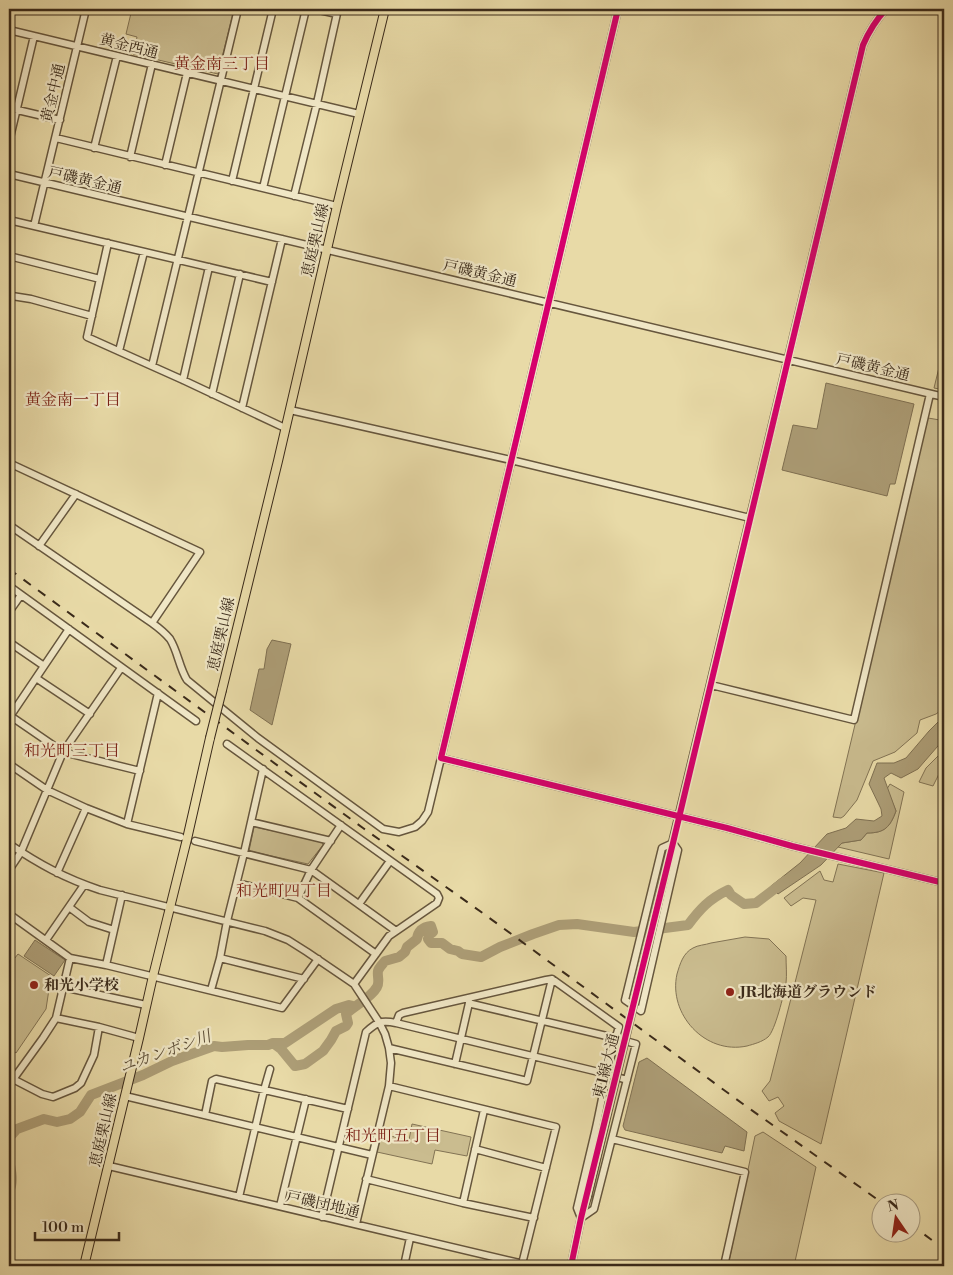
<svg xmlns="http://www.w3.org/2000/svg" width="953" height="1275" font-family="'Libre Bodoni','Noto Serif JP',serif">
<rect width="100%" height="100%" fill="#e8daa7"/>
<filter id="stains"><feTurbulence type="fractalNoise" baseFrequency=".004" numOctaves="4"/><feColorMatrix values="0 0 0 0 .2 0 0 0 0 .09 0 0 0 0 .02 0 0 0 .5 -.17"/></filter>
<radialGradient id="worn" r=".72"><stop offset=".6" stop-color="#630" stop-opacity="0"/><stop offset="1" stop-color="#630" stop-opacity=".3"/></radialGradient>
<path fill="#cabc8f" stroke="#827354" d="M132,9H152L160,11L161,9H234L218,74L133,54L137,37L126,34Z
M944,347V390L934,388Z
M941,403L944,404V708L936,714L920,720L917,733L895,752L873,761L857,800L844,816L841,818L833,817L928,418L940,420Z
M944,750V768H942L933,786L919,782L926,768Z
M890,784L904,792L889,859L838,847L842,843L861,840L867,833C885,833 890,827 896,811L887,789Z
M254,827L322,841L323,845L308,864L249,851Z
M838,864L884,873L821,1144L779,1121L775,1113L784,1106L778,1097L769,1101L762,1091L770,1081L816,900L803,898L791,906L784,898L820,871L824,880L833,882Z
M745,937L769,939L786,956C786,965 787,975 786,983C784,994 775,1031 768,1037C762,1042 754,1044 747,1046C705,1055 668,1014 677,974C680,964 683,953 693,948C698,945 705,945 711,943C722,941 734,939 745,937Z
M18,954L51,976L46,1009L16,1053L9,1048V962L11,963Z
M412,1124L471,1137L467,1156L435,1150L432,1164L377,1152L381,1134L409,1140Z
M763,1132L816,1167L794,1266H728L755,1136Z"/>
<path fill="#ad9e77" stroke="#7f7052" d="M826,383L914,404L895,484H890L887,496L782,470L793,425L817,429Z
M272,640L291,644L272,725L250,710L259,669H264L267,649Z
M944,716V739L918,769L901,778L891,773L884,778L896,811C890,827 885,833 867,833L861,840L842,843L821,865L778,894L771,886L800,863L827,834L846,828L856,819L874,821L882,816L881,809L869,784L877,763H894L906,758L929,731Z
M35,940L65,960L54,976L24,956Z
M647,1058L747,1132L744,1151L725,1146L722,1153L625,1130L623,1126L639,1062Z"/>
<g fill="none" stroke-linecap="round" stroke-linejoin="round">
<path stroke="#ad9e77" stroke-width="10" d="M273,1043H285L336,1009L349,1005L353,1006
M9,1138L17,1129L44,1119L57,1122L70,1119L80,1112L91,1095L143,1075L172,1061L214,1046L222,1047L248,1045H268L273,1043L281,1049L295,1066L305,1064L323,1051L331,1040L336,1031L346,1026L348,1023L346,1014C354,1006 371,998 377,987C380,982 377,976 378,971C379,967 383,964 385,961L399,957L405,952L407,947L417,939C418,931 423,927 431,926L433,932L429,935L428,939L431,943H442L450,949L458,951L462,954L481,957L500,947L533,934L559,925L577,924L634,932L688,925C700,909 709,899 728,890L731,895L744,904L756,903L785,881
M9,1160C11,1169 14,1183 9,1191"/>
<g stroke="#66563d" stroke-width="9">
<path id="minor" d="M315,9L337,14
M618,9L441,758L727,828L792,846L944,883
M9,30L359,114
M9,108L60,120
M56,138L337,206
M9,142L34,36
M94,148L117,56
M130,157L152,64
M165,165L187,73
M9,174L944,397
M232,181L273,9
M263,188L306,9
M294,196L317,103L338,9
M9,220L272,282
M34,226L86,9
M108,243L87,337L183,380L285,428
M9,256L100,279
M9,301L12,296L31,299L92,316
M119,351L144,252
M152,366L238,9
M183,380L209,267
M212,394L240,274
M242,408L282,239
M290,410L511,460L750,518
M9,463L200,552L152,623L9,525
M39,546L76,494
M9,586L196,721
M9,612L21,595
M152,623C159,628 165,633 170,639C178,652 179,667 187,680L258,738L383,829L399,832L415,827L422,821L428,812L441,758
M9,642L44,666
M36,678L90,714
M711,685L854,720L930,394
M9,715L63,752L140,771
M9,718L69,629
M227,744L437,894L439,898L437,903L389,936L354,984
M9,764L47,790L86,808L127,824L181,837
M251,822L331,841
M127,824L158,693
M195,841L311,870L396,931
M673,843L678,850L641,1011L625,1000L662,848Z
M9,844C39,864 64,878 100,890L265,931L288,940L307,952L354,984L379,1022L385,1034L389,1048L391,1063L389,1086L356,1224
M9,870L21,852L63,752L121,668
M57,873L86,808
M665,873L863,45C869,31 876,20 886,9
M237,883L298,898L376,954
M298,898L311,870L341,825
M359,904L390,861
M69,907L89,922L114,930
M9,914L70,958L106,965L282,1008L318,959
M46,940L84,885
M220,958L304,979
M106,965L122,895
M63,987L146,1005
M211,990L220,958L227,921L244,853L263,769
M56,1018L99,1027L139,1038
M396,1023L399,1015L403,1013L546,980L552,979L619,1027C608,1061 603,1097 595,1132C589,1158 583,1183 577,1208L581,1218L594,1209L636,1044L615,1038L472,1004L469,1003V998
M389,1048L527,1081L552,979
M455,1064L469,1003
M9,1077L42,1094L53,1097L75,1088L81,1083L94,1055L99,1027
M9,1085L43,1038L56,1018L70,958
M389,1086L556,1127L522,1264
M125,1096L372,1155
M205,1115L212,1081L216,1079L348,1109
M612,1139L745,1172L724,1266
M475,1149L546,1168
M109,1166L532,1266
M366,1179L463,1203L534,1218
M239,1197L264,1090L270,1069
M463,1203L484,1110
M280,1206L306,1099
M322,1217L366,1032C377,1022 381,1020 396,1023L607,1074L627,1080
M404,1266L410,1238
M571,1266L581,1218L588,1196"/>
</g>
<g stroke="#3a2a1a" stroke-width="10">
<path id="major" d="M222,690L278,461L337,206L385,9
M84,1266L139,1038L153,976L187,839L210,738"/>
</g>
<use href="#minor" stroke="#f0e7c6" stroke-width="6"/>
<use href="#major" stroke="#e8daa7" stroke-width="8"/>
<path stroke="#3a2a1a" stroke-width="2" stroke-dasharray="9 9" stroke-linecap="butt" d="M9,569L363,828L484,914L743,1104L881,1202
M910,1224L944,1249"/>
<g stroke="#66563d" stroke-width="9" stroke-linecap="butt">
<path id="minor-bridge" d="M588,1196L665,873"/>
</g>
<g stroke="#3a2a1a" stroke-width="10" stroke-linecap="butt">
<path id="major-bridge" d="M210,738L222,690"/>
</g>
<use href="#minor-bridge" stroke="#f0e7c6" stroke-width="6"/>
<use href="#major-bridge" stroke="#e8daa7" stroke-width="8"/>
<g stroke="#f0e7c6" stroke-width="9">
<path id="cycleway" d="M618,9L441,758L727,828L792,846L944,883
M571,1266L581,1218L673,843L863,45C869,31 876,20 886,9"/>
</g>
<use href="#cycleway" stroke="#d6006c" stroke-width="6"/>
</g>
<g fill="#8f2418" stroke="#f0e7c6" stroke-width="2">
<circle cx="34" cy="985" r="5"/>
<circle cx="730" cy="992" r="5"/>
</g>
<g text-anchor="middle" stroke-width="4.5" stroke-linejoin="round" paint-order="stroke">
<g font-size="15" fill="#3a2a1a" stroke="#f0e7c6">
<text transform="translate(129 46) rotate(14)" y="5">黄金西通</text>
<text transform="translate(53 93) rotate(-77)" y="5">黄金中通</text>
<text transform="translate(85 180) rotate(13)" y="5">戸磯黄金通</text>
<text transform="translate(315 240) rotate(-77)" y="5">恵庭栗山線</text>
<text transform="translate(480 273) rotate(13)" y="5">戸磯黄金通</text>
<text transform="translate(873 367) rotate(13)" y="5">戸磯黄金通</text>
<text transform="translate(221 634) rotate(-77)" y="5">恵庭栗山線</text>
<text transform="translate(606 1066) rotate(-76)" y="5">東1線大通</text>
<text transform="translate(103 1130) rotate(-77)" y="5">恵庭栗山線</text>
<text transform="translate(323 1204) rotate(13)" y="5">戸磯団地通</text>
</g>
<g font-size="15" font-weight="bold" fill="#3a2a1a" stroke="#f0e7c6" text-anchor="start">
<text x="44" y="990">和光小学校</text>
<text x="740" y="997">JR北海道グラウンド</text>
</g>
<g font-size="16" fill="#7a1f14" stroke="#f0e7c6">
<text x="222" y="69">黄金南三丁目</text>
<text x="73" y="405">黄金南一丁目</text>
<text x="72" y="756">和光町三丁目</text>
<text x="284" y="896">和光町四丁目</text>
<text x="393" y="1141">和光町五丁目</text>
</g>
<g font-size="16" font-style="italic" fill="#5c4d36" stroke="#f0e7c6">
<text transform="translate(165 1051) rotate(-20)" y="6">ユカンボシ川</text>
</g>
</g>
<rect width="953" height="1275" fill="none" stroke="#e8daa7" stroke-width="30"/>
<rect x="10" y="10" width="933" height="1255" fill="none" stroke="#3a2a1a" stroke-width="2.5"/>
<rect x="15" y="15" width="923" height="1245" fill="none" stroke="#3a2a1a"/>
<g transform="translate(896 1218) rotate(347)"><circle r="24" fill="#f0e7c6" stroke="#a79b81"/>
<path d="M0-4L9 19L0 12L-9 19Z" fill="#8f2418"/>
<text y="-8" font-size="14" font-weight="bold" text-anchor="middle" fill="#3a2a1a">N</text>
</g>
<path d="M35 1232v8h84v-8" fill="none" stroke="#3a2a1a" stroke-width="2.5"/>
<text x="42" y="1232" font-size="15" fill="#3a2a1a" stroke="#f0e7c6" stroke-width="4" paint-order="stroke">100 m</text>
<rect width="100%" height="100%" filter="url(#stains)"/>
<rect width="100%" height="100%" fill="url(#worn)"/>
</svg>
